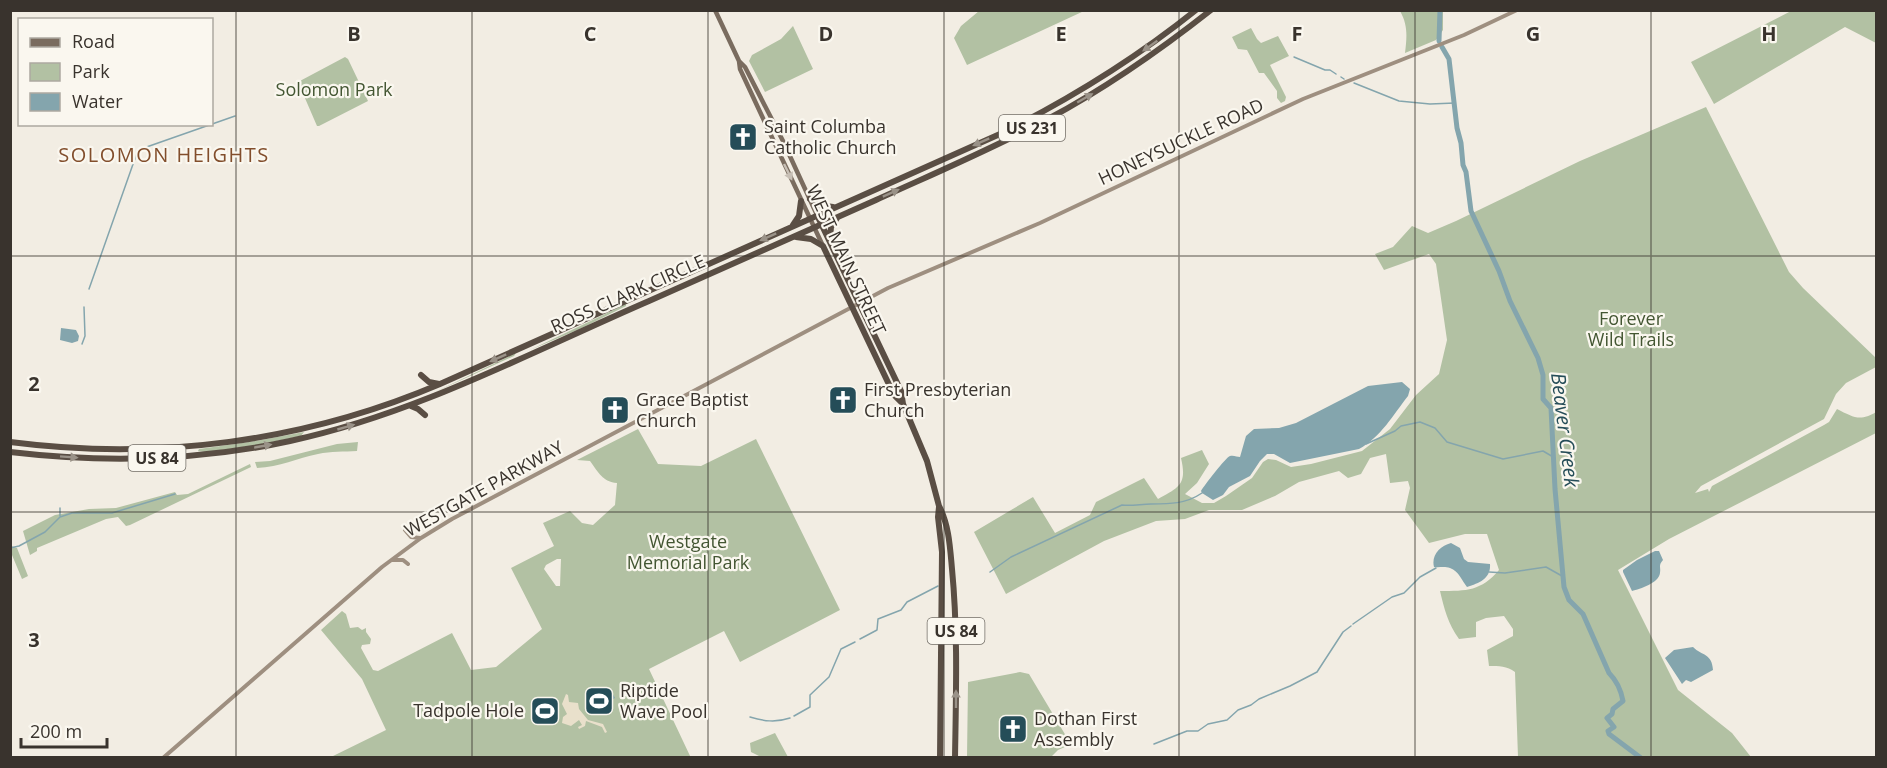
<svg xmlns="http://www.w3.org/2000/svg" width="1887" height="768" font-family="'Open Sans',sans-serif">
<rect width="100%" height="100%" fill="#f2ede3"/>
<path fill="#b2c1a3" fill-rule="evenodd" d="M1038,10L1084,11L967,65L954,38L961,26L979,11Z
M1793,10L1876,11V43L1845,27L1714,104L1691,62Z
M1400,11H1443V30L1436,40L1405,53C1407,37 1408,25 1400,11Z
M793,26L813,69L765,92L749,61L752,55L781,39Z
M1251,28L1257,39L1261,43L1278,36L1289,56L1270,65L1286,97L1285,101L1281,103L1277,98V91L1264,73H1259L1247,50L1238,49L1232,37Z
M345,57L348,59L368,101L319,126H317L298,82Z
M1706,107L1789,272L1803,288L1876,358V367L1846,383L1836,394L1824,419L1701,486L1695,493L1708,489L1709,492L1712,486L1824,425L1829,422L1837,409C1853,417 1860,422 1876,412V433L1669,539L1618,570L1678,690L1732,733L1751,757H1518L1515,672C1507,666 1499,666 1489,666L1487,650L1513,636V629L1504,616L1486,618L1476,622V637L1459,639C1448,624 1444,608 1440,591C1467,591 1481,591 1499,570L1487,534H1465L1429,543L1405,510L1410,488L1408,481L1390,483L1386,454L1370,458L1361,474L1348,478L1339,471L1299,482L1275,496L1242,510H1209L1185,519L1156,521L1104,541L1006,594L974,532L1033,497L1055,533L1090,515L1096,502L1144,478L1158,499C1180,487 1187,484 1181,458L1202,450L1209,464L1197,483L1185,494L1202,503H1214L1226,496L1252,478L1263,462L1268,459L1276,460L1291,467L1311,464L1362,451L1390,429L1416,395L1439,374L1447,340L1436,264L1429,254L1384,270L1375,254L1393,247L1412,226L1428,233L1456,221L1580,161Z
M626,304V306L582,328L530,350Z
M516,353L514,356L433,393Z
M638,429L658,464L701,466L756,439L840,610L740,662L724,631L649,669L691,758L331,757L386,730L362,679L321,630L342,611L346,614L350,628L358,627L362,630L366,628V632L371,639L370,644L362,645L361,648L373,670L378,671L452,633L471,670L496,667L542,629L511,568L554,546L543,523L570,511L582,523L593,525L615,505L617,483C603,482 598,472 590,461L577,460ZM557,559H561L560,586H556L544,569L546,565Z
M304,432L301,436L257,445L206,452L198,451L199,449L256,441Z
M358,442L357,451C344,452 331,451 318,454C297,458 280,467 257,468L255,462L270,461L337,444Z
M250,464L251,467L130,525L126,526L118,517L106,519L37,548V551L30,555L23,531L55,515L89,509L116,508L175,492L177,495L188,494Z
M11,546L17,548L28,576L22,579L12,555L11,556Z
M1020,672L1029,674L1069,741L1065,747L1058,750L1051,757H967L968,682Z
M775,733L788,757H761L751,752L750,743Z"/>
<path fill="#e9e0cb" d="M566,694L568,695L569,702L578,703L579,709L588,720L603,724L607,732L605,733L602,727L586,721L585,726L579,729L578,727L582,725L579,720L571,726L562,723L563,717L567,714L562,704Z
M548,702L554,707L555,713L549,714L547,719L541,721L535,712Z"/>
<path fill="#84a5ad" d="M61,328L76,330L79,336L78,341L72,343L60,340Z
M1402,382L1410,389L1408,396C1393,415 1381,437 1359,449L1290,463L1274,454H1267L1260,461L1250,476L1229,487L1223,495L1213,500L1202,493L1201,491C1204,486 1226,457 1230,456C1234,455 1237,457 1240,457L1246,436L1254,429L1279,428L1296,423L1368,386Z
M1451,543L1460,548L1464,559L1468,562L1490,564C1491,578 1480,583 1467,587C1462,581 1459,571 1450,568C1444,566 1439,568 1434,567C1431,555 1440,546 1451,543Z
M1655,551H1659L1663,560C1658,566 1661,566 1660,573C1659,583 1640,589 1632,591L1623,572V570L1637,560Z
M1693,647C1702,656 1712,653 1713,670L1691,682L1686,680L1682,684L1665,658L1674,650Z
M610,689L615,698L605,703L597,712L591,704L589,695L601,694Z"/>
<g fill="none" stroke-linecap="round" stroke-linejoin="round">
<path stroke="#84a5ad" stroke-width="1.5" d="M1294,57L1325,70H1330L1336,74
M1341,77L1344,79
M1354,83L1399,101L1430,104L1455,103
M89,289L138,150L235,116
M82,344L85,336L84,307
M1366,444L1395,431L1401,426L1420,422L1435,428L1447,442L1503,459L1543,451L1555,458
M60,516V508
M10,548L19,546L45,532L60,517L72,513H112L175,494
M990,572L1011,557L1122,505C1133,506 1141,504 1151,504C1169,504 1186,504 1202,493
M1489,572L1505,573L1546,567L1562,576
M1353,624L1392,597L1404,593L1420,577L1436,568
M860,639L877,630L878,619L901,610L907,602L938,586
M794,716L810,707V695L829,677L841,649L855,642
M750,717C764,721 775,723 790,718
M1154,744L1187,731H1198L1208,724L1227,720L1238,710L1251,705L1259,699L1290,686L1317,672L1343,632L1351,626"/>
<path stroke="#84a5ad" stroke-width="5" d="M1439,41L1440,10
M1442,47L1449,59L1457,128L1461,143L1463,165L1466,172L1471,211L1499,271L1510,301L1538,358L1543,375V399L1551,408L1555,489L1564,587L1569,600L1583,614L1609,673C1617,681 1621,690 1623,701L1613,709L1612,714L1607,718L1614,727L1608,731L1609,734L1641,758"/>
<path stroke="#9e8f80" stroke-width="4" d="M405,530L411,537L420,538
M392,560H403L408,564
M163,758L382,567L421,538L452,519L888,288L1040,223L1303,99L1464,35L1517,10"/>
<path stroke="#7a6c5f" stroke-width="4.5" d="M715,10L739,61L745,67L783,141L817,215
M739,61L740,69L761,114L823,246"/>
<path stroke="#5a4e44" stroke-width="6" d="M810,199L819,205L833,207
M817,215L901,391L903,404L927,461L939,506C949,525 950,547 952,569C958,631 956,695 955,758
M793,225L799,216L801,201
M796,237L811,239L823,246L894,395L902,403
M830,239L831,227L837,218
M421,375L429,382L439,384
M411,406L418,409L425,415
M10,442C157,461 304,442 440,384L1000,134C1070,99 1135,59 1196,10
M10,452C104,463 198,461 290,441C416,414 531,352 649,301C725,267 800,234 876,200C933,174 992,149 1048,119C1106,88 1159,51 1211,10
M939,507L938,517L942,552L940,758"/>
</g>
<defs><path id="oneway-solid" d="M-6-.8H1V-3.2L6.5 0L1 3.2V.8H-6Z" transform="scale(1.5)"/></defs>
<g fill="#9a9288">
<use href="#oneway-solid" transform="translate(1150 46) rotate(145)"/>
<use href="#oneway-solid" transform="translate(1085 98) rotate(-30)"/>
<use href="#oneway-solid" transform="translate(981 142) rotate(156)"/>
<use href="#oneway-solid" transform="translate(891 193) rotate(-24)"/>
<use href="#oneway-solid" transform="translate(768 237) rotate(156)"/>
<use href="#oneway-solid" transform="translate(498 358) rotate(156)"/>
<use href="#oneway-solid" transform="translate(346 427) rotate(-16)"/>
<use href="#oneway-solid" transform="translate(263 446) rotate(-10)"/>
<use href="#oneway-solid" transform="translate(69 457) rotate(4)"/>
<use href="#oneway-solid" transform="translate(956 699) rotate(-90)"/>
</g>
<use fill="#c7bfb5" href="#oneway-solid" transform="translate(788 172) rotate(64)"/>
<path fill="none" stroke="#39332d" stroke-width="1.5" stroke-opacity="0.55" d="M236,10V758M472,10V758M708,10V758M944,10V758M1179,10V758M1415,10V758M1651,10V758M10,256H1876M10,512H1876"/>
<defs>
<g id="church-square" transform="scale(1.5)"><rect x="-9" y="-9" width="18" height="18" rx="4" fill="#254d58" stroke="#faf7ef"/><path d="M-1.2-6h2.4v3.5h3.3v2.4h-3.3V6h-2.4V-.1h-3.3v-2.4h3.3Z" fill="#fff"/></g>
<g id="stadium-square" transform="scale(1.5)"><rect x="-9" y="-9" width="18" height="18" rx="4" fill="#254d58" stroke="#faf7ef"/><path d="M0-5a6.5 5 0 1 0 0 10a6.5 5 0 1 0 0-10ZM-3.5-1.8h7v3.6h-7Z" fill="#fff"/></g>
</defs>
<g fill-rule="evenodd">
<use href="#church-square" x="743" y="137"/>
<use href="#church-square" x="843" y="400"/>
<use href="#church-square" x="615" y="410"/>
<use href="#stadium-square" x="599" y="701"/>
<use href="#stadium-square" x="545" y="711"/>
<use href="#church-square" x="1013" y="729"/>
</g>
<g text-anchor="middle" stroke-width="4.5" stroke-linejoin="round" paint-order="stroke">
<g fill="#faf7ef" stroke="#736e67" stroke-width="1.5">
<rect x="999" y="115" width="66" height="26" rx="4.5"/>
<rect x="128.5" y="445" width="57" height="26" rx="4.5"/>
<rect x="927.5" y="618" width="57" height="26" rx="4.5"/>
</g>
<g font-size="16" font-weight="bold" fill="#39332d">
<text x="1032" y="134">US 231</text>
<text x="157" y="464">US 84</text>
<text x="956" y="637">US 84</text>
</g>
<g font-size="18" fill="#435632" stroke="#faf7ef">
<text x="334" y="96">Solomon Park</text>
<text x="1631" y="325">Forever<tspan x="1631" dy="21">Wild Trails</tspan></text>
<text x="688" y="548">Westgate<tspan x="688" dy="21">Memorial Park</tspan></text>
</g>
<g font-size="18" fill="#39332d" stroke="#faf7ef" text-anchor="start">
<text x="764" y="133">Saint Columba<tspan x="764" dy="21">Catholic Church</tspan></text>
<text x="864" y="396">First Presbyterian<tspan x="864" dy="21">Church</tspan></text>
<text x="636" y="406">Grace Baptist<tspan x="636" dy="21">Church</tspan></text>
<text x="620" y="697">Riptide<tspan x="620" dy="21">Wave Pool</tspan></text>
<text x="524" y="717" text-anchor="end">Tadpole Hole</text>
<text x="1034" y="725">Dothan First<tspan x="1034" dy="21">Assembly</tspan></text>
</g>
<g font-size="18" fill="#39332d" stroke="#faf7ef">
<text transform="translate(1181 142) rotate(-25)" y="6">HONEYSUCKLE ROAD</text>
<text transform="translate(846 260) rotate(65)" y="6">WEST MAIN STREET</text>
<text transform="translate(628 294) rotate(-24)" y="6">ROSS CLARK CIRCLE</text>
<text transform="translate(484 489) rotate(-29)" y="6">WESTGATE PARKWAY</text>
</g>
<g font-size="20" letter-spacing="1.5" fill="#824e2c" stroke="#faf7ef">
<text x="164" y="162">SOLOMON HEIGHTS</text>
</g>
<g font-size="20" font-style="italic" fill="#254d58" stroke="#faf7ef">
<text transform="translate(1565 430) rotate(83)" y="7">Beaver Creek</text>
</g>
</g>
<g font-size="20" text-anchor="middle" font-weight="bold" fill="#39332d" stroke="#faf7ef" stroke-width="4.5" stroke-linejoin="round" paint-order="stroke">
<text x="354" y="41">B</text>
<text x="590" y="41">C</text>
<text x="826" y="41">D</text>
<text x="1061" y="41">E</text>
<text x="1297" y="41">F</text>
<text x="1533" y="41">G</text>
<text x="1769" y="41">H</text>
<text x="34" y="391">2</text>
<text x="34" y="647">3</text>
</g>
<rect width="1887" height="768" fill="none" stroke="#39332d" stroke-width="24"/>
<rect x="18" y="18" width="195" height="108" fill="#faf7ef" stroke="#ada9a1" stroke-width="1.5"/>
<rect x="30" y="38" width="30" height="9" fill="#7a6c5f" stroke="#ada9a1" stroke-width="1.5"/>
<text x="72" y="48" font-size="18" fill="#39332d">Road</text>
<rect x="30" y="63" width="30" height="18" fill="#b2c1a3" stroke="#ada9a1" stroke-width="1.5"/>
<text x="72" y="78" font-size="18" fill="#39332d">Park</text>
<rect x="30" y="93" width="30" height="18" fill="#84a5ad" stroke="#ada9a1" stroke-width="1.5"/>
<text x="72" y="108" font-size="18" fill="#39332d">Water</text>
<path d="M21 738v9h86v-9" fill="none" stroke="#39332d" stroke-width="3"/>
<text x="30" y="738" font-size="18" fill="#39332d" stroke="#faf7ef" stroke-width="4.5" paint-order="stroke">200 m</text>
</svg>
